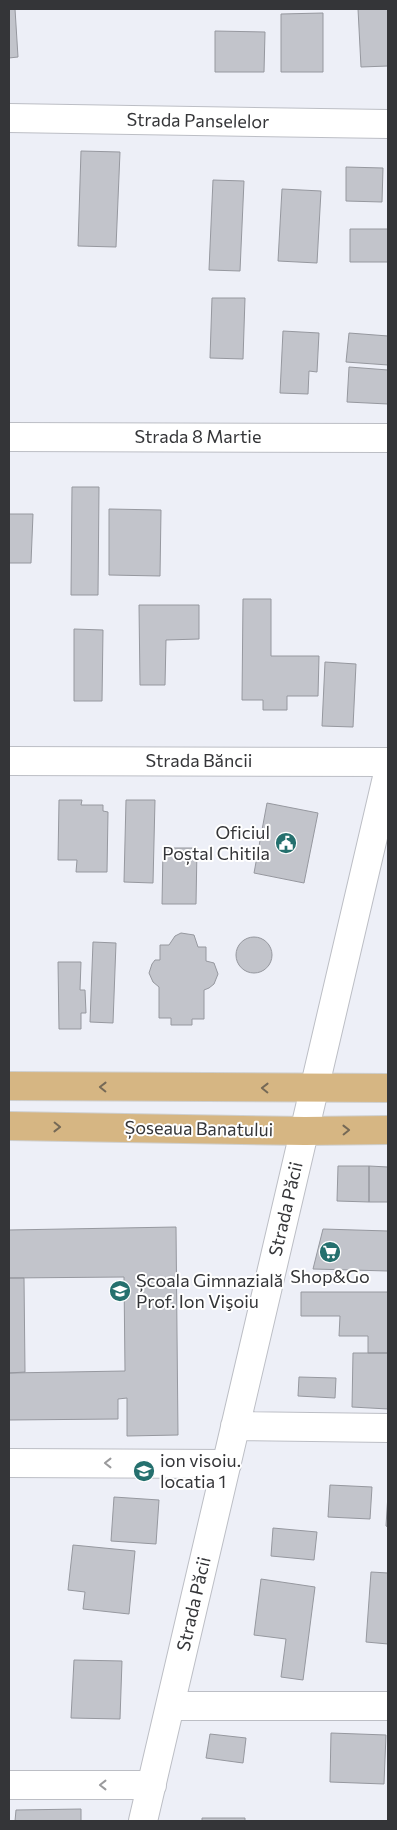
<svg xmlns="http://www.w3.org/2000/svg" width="397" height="1830" font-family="Commissioner,sans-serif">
<rect width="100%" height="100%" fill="#edeff7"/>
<path fill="#c2c4cb" stroke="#96989f" d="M9,9H15L18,57L9,58Z
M358,9H388V66L361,67Z
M323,13V72H281V14Z
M215,31L265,32L264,72H215Z
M81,151L120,152L116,247L78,246Z
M346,167L383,168L382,202L346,201Z
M213,180L244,181L240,271L209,270Z
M282,189L321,191L317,263L278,261Z
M350,229H388V262H350Z
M212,298H245L243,359L210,358Z
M283,331L319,333L317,372L309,371L308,394L280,393Z
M349,333L388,336V365L346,362Z
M349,367L388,370V404L347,402Z
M72,487H99L98,595H71Z
M109,509L161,510L160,576L109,575Z
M9,514H33L31,563H9Z
M243,599H271V656H319L318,696H287V710H263V700H242Z
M139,605H199V639L166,640L165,685H140Z
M74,629L103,630L102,701H74Z
M325,662L356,664L353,727L322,726Z
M59,800H82L81,805H103V811L108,812L107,872H76L77,860H58Z
M126,800H155L153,883L124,882Z
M267,803L318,813L304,883L254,873Z
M163,848H197L196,904H162Z
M181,933L194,935L198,947H206V961L214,963L218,974L214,984L209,988L204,990V1019H192V1025H171V1018H159V987L153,982L149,973L152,964L155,960H160V945H169L175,936Z
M236 955a18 18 0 1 1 36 0a18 18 0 1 1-36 0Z
M93,942L116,943L113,1023L90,1022Z
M58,962H81L80,990H85L86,1013H81V1029H59Z
M338,1166H369V1202L337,1201Z
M369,1166L388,1167V1202H369Z
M176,1227L178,1435L127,1436V1398L118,1399V1419L9,1420V1373L125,1371L124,1277L9,1278V1230Z
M323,1229L388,1231V1271L313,1269Z
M9,1278H24L25,1372L9,1373Z
M301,1292H388V1353H368V1336H339L340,1316H301Z
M353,1353H388V1409L352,1407Z
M299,1377L336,1378L335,1398L298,1396Z
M330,1485L372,1487L370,1519L328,1517Z
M388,1494V1527L386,1526Z
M114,1497L159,1500L156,1544L111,1541Z
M273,1528L317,1532L314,1560L271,1556Z
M73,1545L135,1551L129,1614L83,1609L85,1592L68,1590Z
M371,1572L388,1573V1644L366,1642Z
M261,1579L315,1587L303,1680L281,1677L286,1639L254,1635Z
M74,1660L122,1661L120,1719L71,1718Z
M331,1733L386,1735L384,1784L330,1782Z
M210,1734L246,1738L243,1763L206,1758Z
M81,1809V1821H15L16,1810Z
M202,1818H245V1821H202Z"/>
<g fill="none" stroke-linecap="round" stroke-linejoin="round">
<g stroke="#bcbec5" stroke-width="30">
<path id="minor" d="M9,118L388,124
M9,437L388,438
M9,761L388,762
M235,1426L388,1428
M9,1463L227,1464
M170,1706H388
M9,1785H152
M143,1821L388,773"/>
</g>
<g stroke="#cecfcf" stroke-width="30">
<path id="major" d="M9,1086L388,1088
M9,1126L305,1131L388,1130"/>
</g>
<use href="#minor" stroke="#fff" stroke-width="28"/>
<use href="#major" stroke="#d6b683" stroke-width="28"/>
</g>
<defs><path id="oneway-chevron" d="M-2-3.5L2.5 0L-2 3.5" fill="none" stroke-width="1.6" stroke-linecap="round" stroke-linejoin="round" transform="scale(1.25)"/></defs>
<g stroke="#756956">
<use href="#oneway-chevron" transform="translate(103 1087) rotate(-179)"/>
<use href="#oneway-chevron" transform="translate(265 1088) rotate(-179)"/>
<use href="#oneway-chevron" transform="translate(57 1127) rotate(1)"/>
<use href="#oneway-chevron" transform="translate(346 1130) rotate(-1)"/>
</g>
<g stroke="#9a9a9c">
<use href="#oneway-chevron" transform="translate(108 1463) rotate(-180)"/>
<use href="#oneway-chevron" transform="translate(103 1785) rotate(-180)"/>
</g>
<defs>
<g id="civic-disc" transform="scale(1.125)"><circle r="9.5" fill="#25706e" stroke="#fff"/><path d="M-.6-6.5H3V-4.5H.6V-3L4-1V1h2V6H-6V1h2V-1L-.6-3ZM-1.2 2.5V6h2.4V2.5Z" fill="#fff"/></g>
<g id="supermarket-disc" transform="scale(1.125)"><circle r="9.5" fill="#25706e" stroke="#fff"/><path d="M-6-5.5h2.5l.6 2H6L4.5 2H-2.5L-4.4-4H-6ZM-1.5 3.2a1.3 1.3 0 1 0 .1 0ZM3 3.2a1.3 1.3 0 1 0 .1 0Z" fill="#fff"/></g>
<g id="school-disc" transform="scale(1.125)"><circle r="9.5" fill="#25706e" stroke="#fff"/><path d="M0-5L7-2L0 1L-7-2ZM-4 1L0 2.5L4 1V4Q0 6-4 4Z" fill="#fff"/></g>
</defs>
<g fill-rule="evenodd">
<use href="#civic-disc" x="286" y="843"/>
<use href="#supermarket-disc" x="330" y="1252"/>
<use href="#school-disc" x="120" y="1291"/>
<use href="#school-disc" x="144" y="1471"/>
</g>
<g text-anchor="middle" stroke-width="4" stroke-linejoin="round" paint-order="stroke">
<g font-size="18" fill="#343538" stroke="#fff">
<text transform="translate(198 121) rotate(1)" y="6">Strada Panselelor</text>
<text x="198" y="443">Strada 8 Martie</text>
<text x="199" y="767">Strada Băncii</text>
<text transform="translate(199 1129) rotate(1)" y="6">Șoseaua Banatului</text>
<text transform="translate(286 1209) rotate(-77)" y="6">Strada Păcii</text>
<text transform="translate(194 1604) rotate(-77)" y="6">Strada Păcii</text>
</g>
<g font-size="18" fill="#343538" stroke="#fff" text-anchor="start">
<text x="270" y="839" text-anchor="end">Oficiul<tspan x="270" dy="21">Poștal Chitila</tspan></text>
<text x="330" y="1283" text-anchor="middle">Shop&amp;Go</text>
<text x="136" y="1287">Școala Gimnazială<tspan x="136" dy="21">Prof. Ion Vişoiu</tspan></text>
<text x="160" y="1467">ion visoiu.<tspan x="160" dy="21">locatia 1</tspan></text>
</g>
</g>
<rect width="397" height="1830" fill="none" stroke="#343538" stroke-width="20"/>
</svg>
